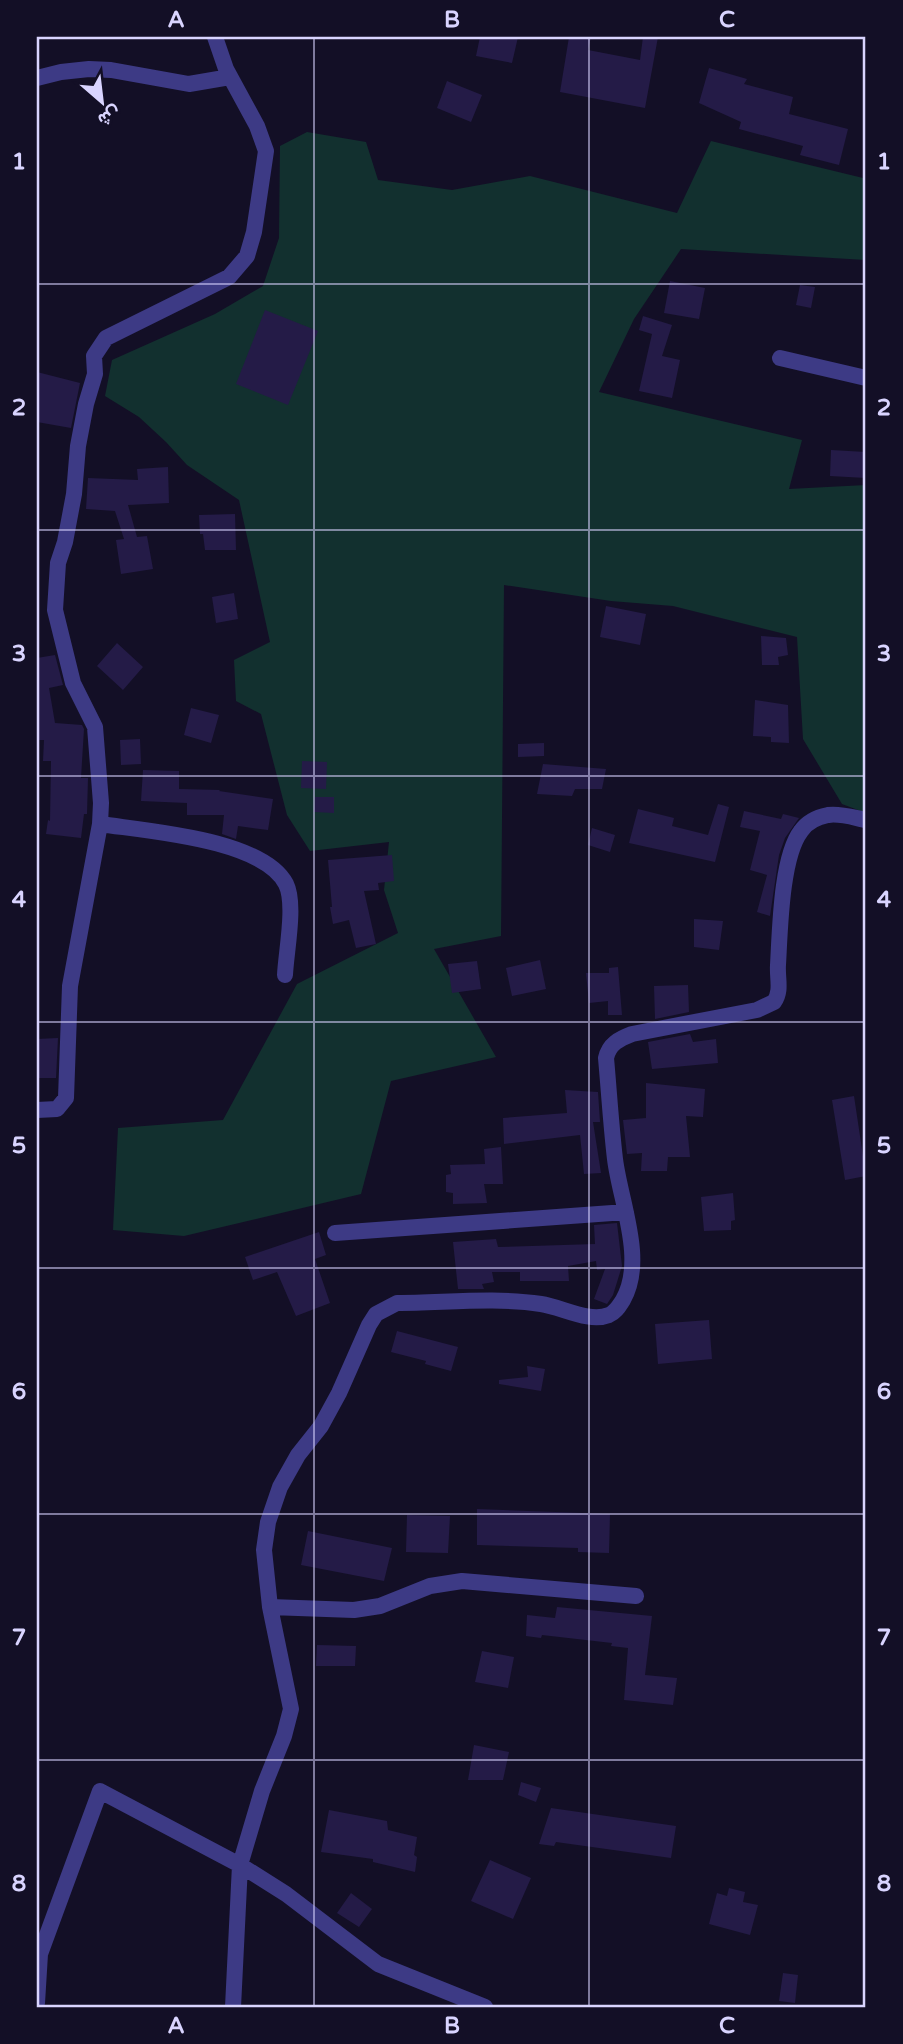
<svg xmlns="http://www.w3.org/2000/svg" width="903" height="2044" font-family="'Varela Round',Vazirmatn,sans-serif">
<rect width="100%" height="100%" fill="#130f26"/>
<path fill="#12302f" d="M307,132L366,142L378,180L452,190L530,176L677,213L711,141L863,178L866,188V260L681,249L634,319L599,392L802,440L789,489L866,485V813L842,804L803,739L797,637L673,606L611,601L504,585L501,936L434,949L496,1057L391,1081L361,1194L184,1236L113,1230L118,1128L223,1120L297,984L398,933L384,890L389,842L310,851L287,815L261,714L236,701L234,660L270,642L239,500L187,465L166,442L139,417L105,396L112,360L215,314L263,286L279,238L280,146Z"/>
<path fill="#241b47" d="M480,37H518L512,63L476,56Z
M569,37H591L588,50L640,60L643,37H658L645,108L560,92Z
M709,68L747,79L744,84L793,97L789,114L848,129L839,165L800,155L803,146L739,129L741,122L699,103Z
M447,81L482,95L471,122L437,108Z
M670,281L705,288L699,319L664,313Z
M800,285L815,287L811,308L796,305Z
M265,310L318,331L288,405L236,384Z
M643,316L672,325L662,356L680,360L672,398L639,391L652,334L639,330Z
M37,372L80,383L71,428L37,422Z
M831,450L866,452V478L830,476Z
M168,467L169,503L128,505L137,537L147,536L153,569L121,574L116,540L124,539L115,511L86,509L88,478L138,480L137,469Z
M235,514L236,550H205L203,534H200L199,515Z
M234,593L238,619L216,623L212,597Z
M606,606L646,614L640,645L600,637Z
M761,636L786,638L788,655L778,657L779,665H762Z
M117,643L143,667L123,690L97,666Z
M55,655L63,685L49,688L55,723L82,725L84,729L81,778H88L87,814H84L81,838L46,834L48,820L50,821L51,761H43L44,740H37V658Z
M755,700L788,705L789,743L771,742V737L753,736Z
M191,708L219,715L211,743L184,735Z
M140,739L141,764L121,765L120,740Z
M544,743V756L518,757V744Z
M302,761L327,762L326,789L301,788Z
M543,764L606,769L602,789H575L572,796L537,794Z
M143,770L179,771V789L220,790L219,791L273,799L268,830L238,826L236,839L222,834L224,815H187V803L141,801Z
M315,797H334V813L314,812Z
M718,804L729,807L715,862L629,843L638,809L674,818L672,826L708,835Z
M744,811L781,819L783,814L799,818L785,838L779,855L770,916L757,912L767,875L750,870L760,831L740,827Z
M592,828L615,835L610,852L588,845Z
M392,855L394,881L378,883L379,890L364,891L376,944L356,948L349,920L333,924L330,907H332L328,860Z
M694,919L723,921L719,950L694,947Z
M540,960L546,989L512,996L506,968Z
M477,961L481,989L452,993L448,964Z
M618,967L622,1015H608V1001L589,1003L586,973H609V968Z
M688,985L689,1012L655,1019L654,986Z
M690,1034L693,1042L716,1039L718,1063L652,1069L648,1042Z
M58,1038L56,1078H37V1039Z
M646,1083L705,1089L703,1117L686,1116L690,1157H668L667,1171H641L642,1153L627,1154L623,1120L646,1118Z
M565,1090L598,1092L600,1122H593L601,1173L584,1174L580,1135L504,1144L503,1118L567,1113Z
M854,1096L866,1176L845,1180L832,1100Z
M501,1147L503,1184H484L487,1203L453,1204V1193L446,1192V1175L451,1174L450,1165L485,1164L484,1149Z
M733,1193L735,1220L731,1221V1230L704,1231L701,1197Z
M617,1223L622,1266L613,1295L607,1304L594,1299L605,1269L597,1270L596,1261L568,1266L569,1281H520V1272H492L494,1282L482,1284L484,1289H458L453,1242L496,1239L498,1247L595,1244L594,1225Z
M319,1232L326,1255L315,1259L330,1303L296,1316L277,1272L253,1280L245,1257Z
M709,1320L712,1359L658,1364L655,1324Z
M397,1331L458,1347L451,1371L425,1364L426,1361L391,1352Z
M527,1366L545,1369L541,1391L499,1384V1380L528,1377Z
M477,1509L610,1514L609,1553L578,1552V1548L477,1545Z
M407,1515L450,1516L448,1553L406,1552Z
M308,1531L392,1548L384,1581L301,1565Z
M557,1607L652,1616L645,1675L677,1678L673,1705L624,1700L628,1648L611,1646L612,1643L542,1635L541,1638L526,1636L527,1615L555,1618Z
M317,1645L356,1646L355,1666H316Z
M482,1651L514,1657L508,1688L475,1682Z
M474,1745L509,1752L503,1780H468Z
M521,1782L541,1788L536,1802L518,1795Z
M551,1808L676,1826L671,1858L556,1842L554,1846L539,1844Z
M329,1810L387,1821L388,1830L417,1837L414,1855L417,1857L415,1872L373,1862V1859L321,1852Z
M490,1860L531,1878L513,1919L471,1901Z
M729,1888L745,1892L743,1902L758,1905L750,1935L709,1924L717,1893L727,1896Z
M351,1893L372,1909L359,1927L337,1913Z
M783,1973L798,1975L795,2003L779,2001Z"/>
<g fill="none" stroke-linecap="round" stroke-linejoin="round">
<path stroke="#3d3a85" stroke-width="16" d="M215,37L226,69L257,126L266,151L254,232L247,256L229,277L106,338L94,356L95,374L86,404L78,446L74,494L65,542L58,563L55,610L73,683L95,727L101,803L100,824C146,831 263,839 286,884C296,904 286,952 285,975
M37,78L61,72L89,69L111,70L189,84L230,77
M780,358L866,378
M37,1110L57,1109L66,1098L70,986L100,824
M335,1233L626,1212
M270,1607L354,1610L380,1606L430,1586L462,1581L636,1596
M37,2003L40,1954L100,1791L240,1865L233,2007
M485,2007L378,1964L286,1894L240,1865L262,1791L284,1736L291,1709L270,1607L264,1550L268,1522L280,1487L298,1455L321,1426L339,1393L369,1325L376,1314L397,1303C444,1303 495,1297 541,1304C562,1307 589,1323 609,1315C616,1312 619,1306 623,1300C646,1260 620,1201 615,1159C611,1125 609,1091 606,1058C609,1044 619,1039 632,1034L757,1010L774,1002C782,991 777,978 778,965C780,931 781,857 801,831C807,822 818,817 828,815C840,813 855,818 866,820"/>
</g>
<path fill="none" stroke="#d9d4ff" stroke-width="2" stroke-opacity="0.55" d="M314,37V2007M589,37V2007M37,284H866M37,530H866M37,776H866M37,1022H866M37,1268H866M37,1514H866M37,1760H866"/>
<rect width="903" height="2044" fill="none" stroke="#130f26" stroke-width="77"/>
<g transform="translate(102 102) rotate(152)" stroke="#130f26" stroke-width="5" paint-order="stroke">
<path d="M0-5L12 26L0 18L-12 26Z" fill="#d9d4ff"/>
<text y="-10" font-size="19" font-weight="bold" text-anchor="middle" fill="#d9d4ff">ش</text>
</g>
<rect x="38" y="38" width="826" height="1968" fill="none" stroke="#d9d4ff" stroke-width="2.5"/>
<g font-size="23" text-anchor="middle" font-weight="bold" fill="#d9d4ff">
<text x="176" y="27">A</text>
<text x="452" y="27">B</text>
<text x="727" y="27">C</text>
<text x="19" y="169">1</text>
<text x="884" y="169">1</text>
<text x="19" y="415">2</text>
<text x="884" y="415">2</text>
<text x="19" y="661">3</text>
<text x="884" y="661">3</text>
<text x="19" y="907">4</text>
<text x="884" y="907">4</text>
<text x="19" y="1153">5</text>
<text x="884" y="1153">5</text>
<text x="19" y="1399">6</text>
<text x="884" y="1399">6</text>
<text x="19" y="1645">7</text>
<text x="884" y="1645">7</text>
<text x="19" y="1891">8</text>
<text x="884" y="1891">8</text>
<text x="176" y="2033">A</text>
<text x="452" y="2033">B</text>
<text x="727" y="2033">C</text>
</g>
</svg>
